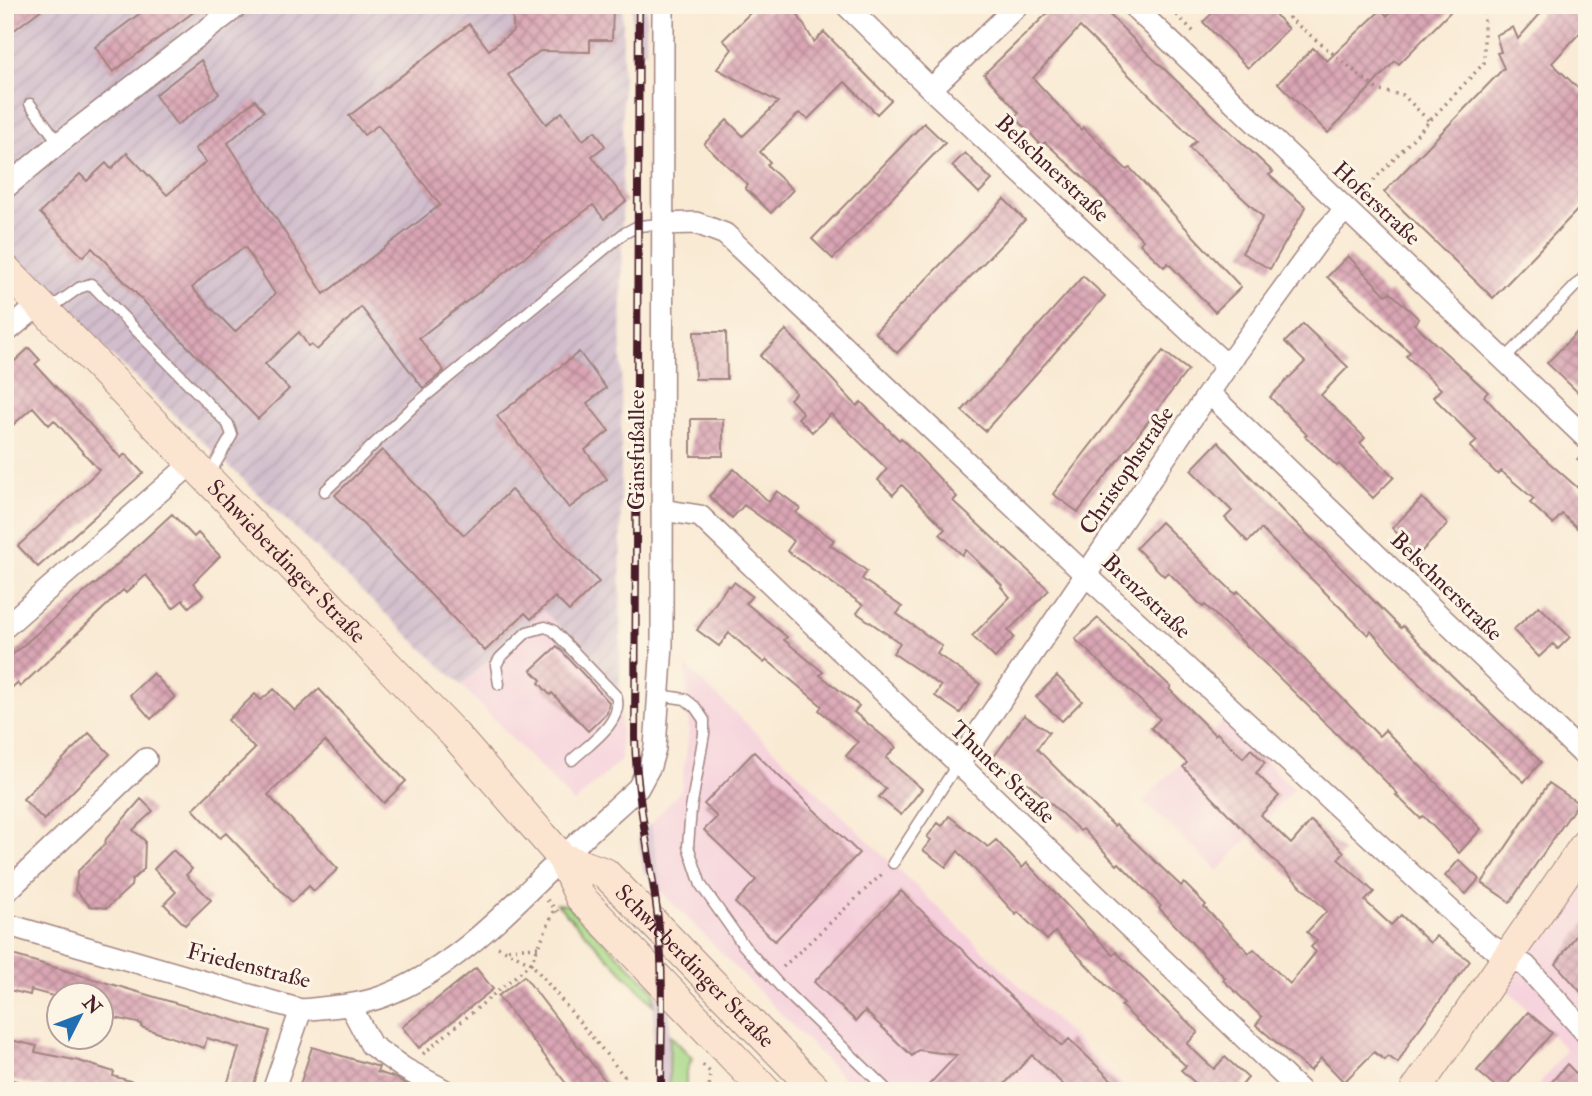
<svg xmlns="http://www.w3.org/2000/svg" width="1592" height="1096" font-family="'IM FELL Double Pica',serif">
<defs>
<pattern id="industrial-furrows" width="10" height="10" patternUnits="userSpaceOnUse" patternTransform="scale(1.75)"><rect width="10" height="10" fill="#d1bdcc"/><path d="M-1 1l2-2M0 10L10 0M9 11l2-2" fill="none" stroke="#b5a2af"/></pattern>
<pattern id="building-cross-hatch" width="8" height="8" patternUnits="userSpaceOnUse" patternTransform="scale(1.75)"><rect width="8" height="8" fill="#daa6b5"/><path d="M0 0l8 8M0 8l8-8" fill="none" stroke="#b38793"/></pattern>
</defs>
<rect width="100%" height="100%" fill="#fcf5e5"/>
<filter id="ink" filterUnits="userSpaceOnUse"><feTurbulence type="fractalNoise" baseFrequency=".0143" numOctaves="2"/><feDisplacementMap in="SourceGraphic" scale="14" xChannelSelector="R" yChannelSelector="G"/><feConvolveMatrix kernelMatrix="1 2 1 2 8 2 1 2 1" color-interpolation-filters="sRGB"/></filter>
<filter id="wash" filterUnits="userSpaceOnUse"><feTurbulence type="fractalNoise" baseFrequency=".00686" numOctaves="4" result="noise"/><feDisplacementMap in="SourceGraphic" scale="28" xChannelSelector="R" yChannelSelector="G"/><feGaussianBlur stdDeviation="1.57" result="paint"/><feColorMatrix in="noise" values="0 0 0 0 0 0 0 0 0 0 0 0 0 0 0 0 0 1.4 0 .05"/><feComposite in="paint" operator="in"/></filter>
<g filter="url(#wash)">
<rect width="100%" height="100%" fill="#f9ead4"/>
<path fill="#f5cfdc" d="M543,610L620,690L621,760L574,803L461,685Z
M686,666L1129,1091H856L662,892L651,823L681,790L689,734Z
M1222,722L1294,789L1218,871L1143,801Z
M1587,842V1091H1534L1566,1050L1495,976Z"/>
<path fill="url(#industrial-furrows)" d="M5,5H623L620,690L543,610L461,685L5,255Z"/>
<path fill="#d1bdcc" d="M632,5H646V52H632Z
M651,823L662,892L644,872L638,837Z
M654,990L670,1007L669,1091H653Z"/>
<path fill="#a7d987" stroke="#787c59" stroke-width="2" d="M557,904L567,905L654,990V1005Z
M670,1035L692,1058L686,1073V1091H669Z"/>
<g id="blocks">
<path fill="url(#building-cross-hatch)" fill-rule="evenodd" d="M5,5H47L5,37Z
M151,5H203L113,72L95,47Z
M513,5H613L612,40H590V52L540,51L508,75L546,124L562,112L583,140L595,131L605,146L592,156L626,201L604,219L593,205L419,338L444,371L423,388L361,307L317,350L311,345L308,346L299,332L265,364L289,389L258,419L92,248L83,257L40,213L80,174L87,181L106,163L111,169L127,153L167,195L206,162L195,149L255,100L264,111L228,143L324,294L440,205L378,125L364,135L349,116L469,24L489,50L513,31ZM245,247L275,294L235,332L192,288L210,270Z
M758,5L767,12L776,5H792L814,42L824,32L891,100L877,114L845,82L808,119L799,113L760,152L770,162L767,165L793,190L771,213L745,188L748,185L704,144L727,120L743,136L778,102L717,69L732,49L723,40Z
M1056,5H1100L1143,49L1273,172L1269,175L1306,207L1270,269L1242,253L1263,217L1189,148L1196,141L1080,27L1033,78L1081,130L1083,127L1127,170L1130,168L1241,287L1215,312L1168,263L1164,267L1140,244L1143,240L1089,183L1045,142L1041,145L1015,117L1019,113L984,74Z
M1221,5H1282L1274,13L1288,29L1248,68L1203,22Z
M1398,5H1457L1399,64L1395,61L1328,133L1278,83L1313,48L1327,61L1381,10L1387,16Z
M1548,5H1587V25L1552,63L1587,97V200L1493,298L1384,192L1504,68L1497,53L1501,52L1496,35L1513,27L1518,39Z
M201,60L219,94L177,125L155,95Z
M924,123L945,143L833,259L812,239Z
M965,153L992,180L979,193L952,166Z
M1004,199L1025,220L897,353L875,332Z
M1348,256L1386,295L1390,292L1419,319L1414,324L1488,392L1484,396L1528,444L1587,496V537L1562,514L1553,524L1530,503L1534,499L1501,471L1497,474L1470,447L1477,441L1433,397L1441,389L1406,356L1410,352L1327,277Z
M1083,276L1105,296L985,431L962,411Z
M1587,322V401L1547,363Z
M1303,324L1348,367L1321,395L1365,438L1360,443L1394,477L1373,498L1339,464L1337,466L1305,436L1307,435L1270,397L1305,362L1285,342Z
M786,330L857,406L861,402L899,440L901,438L957,497L953,501L1049,590L1008,631L1014,637L995,658L972,636L1010,597L1001,587L1002,585L966,550L962,555L940,534L945,529L902,485L893,495L878,480L887,469L831,414L812,432L798,418L803,413L790,399L796,393L760,356Z
M694,332H726L727,379H695Z
M29,348L40,360L35,364L85,419L121,458L125,454L143,473L38,567L18,546L99,470L54,420L49,425L33,407L5,432V370Z
M1163,351L1188,370L1078,512L1053,494Z
M579,352L606,388L587,403L609,431L585,450L607,479L569,508L497,416Z
M691,419H723V456H691Z
M1218,442L1292,521L1293,520L1401,628L1403,626L1438,662L1541,762L1524,782L1418,683L1371,631L1368,635L1261,529L1248,542L1225,518L1232,511L1191,470Z
M382,450L464,535L511,490L599,582L569,611L555,597L531,619L525,613L485,651L335,495Z
M734,469L769,502L777,491L800,508L796,513L834,540L830,545L867,571L862,579L902,607L897,614L942,646L937,654L980,684L960,713L935,696L941,686L893,653L900,643L857,613L863,605L787,551L794,541L744,505L732,518L709,496Z
M1422,498L1448,524L1418,555L1392,528Z
M172,514L194,537L198,533L220,556L193,583L203,595L189,607L183,600L173,608L146,575L126,593L123,590L20,687L17,683L5,694V661L94,584L95,585Z
M1161,522L1235,594L1238,591L1379,736L1385,730L1481,829L1459,853L1423,816L1420,818L1396,795L1398,794L1351,746L1350,747L1205,605L1203,607L1168,572L1164,576L1136,548Z
M734,582L752,596L746,603L787,637L784,640L823,672L820,675L859,706L854,712L896,747L886,758L922,789L901,815L879,797L886,789L846,756L858,742L819,710L822,706L767,660L764,663L729,633L719,646L697,630L728,585L730,587Z
M1539,606L1570,637L1558,649L1553,644L1539,657L1513,630Z
M1098,618L1171,687L1169,689L1215,735L1217,733L1243,758L1251,749L1265,763L1256,773L1279,796L1261,815L1291,844L1311,821L1344,852L1338,859L1374,892L1365,901L1391,925L1401,915L1430,943L1436,936L1470,961L1413,1037L1398,1063L1388,1056L1385,1060L1374,1052L1344,1082L1321,1058L1310,1071L1256,1025L1262,1017L1223,980L1225,978L1159,908L1161,906L1119,863L1117,865L1083,829L1080,831L1032,786L993,758L1024,715L1049,732L1037,749L1114,826L1116,824L1181,886L1184,883L1206,905L1204,907L1249,953L1254,949L1290,984L1316,952L1311,947L1317,941L1307,932L1327,911L1262,849L1183,767L1187,763L1151,728L1160,719L1075,639Z
M557,646L609,702L607,713L588,731L552,693L550,695L539,683L541,680L531,670Z
M153,673L175,697L151,719L130,695Z
M1057,676L1082,701L1062,721L1036,697Z
M274,689L295,711L319,689L406,781L384,803L325,741L268,795L338,869L314,891L309,886L292,902L226,833L220,838L193,809L255,749L228,720L255,694L261,700Z
M89,733L110,754L44,820L23,799Z
M754,752L859,853L775,941L735,903L756,880L704,830L717,817L704,804Z
M1549,783L1578,803L1510,902L1482,883Z
M141,799L153,811L133,830L145,841L144,869L132,880L131,886L107,908L90,906L75,890L78,871L105,844L106,839Z
M949,816L988,847L996,840L1022,868L1027,863L1113,955L1116,952L1198,1032L1187,1044L1214,1069L1225,1057L1248,1078L1237,1091H1204L1181,1070L1186,1066L1121,1006L1124,1004L1055,932L1047,940L1018,912L1016,915L958,851L946,867L923,850L931,840L927,837L938,823L942,826Z
M173,850L192,869L186,875L211,900L185,925L164,904L176,892L154,869Z
M1459,860L1479,879L1466,894L1445,876Z
M901,891L1062,1046L1069,1039L1123,1091H1070L1032,1055L998,1091H923L957,1055L918,1050L912,1056L865,1011L856,1021L814,982Z
M1587,920V999L1556,964Z
M9,954L270,1031L252,1091H225L239,1048L207,1038L204,1048L141,1027L142,1024L102,1015V995H60V998L31,990L30,995L5,989V967Z
M476,968L493,989L419,1048L402,1027Z
M524,976L553,1014L613,1091H572L498,996Z
M1528,1012L1552,1033L1501,1091L1477,1071Z
M5,1039L37,1046L35,1052L79,1061L114,1072L113,1076L147,1086L146,1091H55L5,1078Z
M312,1047L379,1067L377,1072L393,1077L418,1091H298Z
M1567,1064L1587,1085V1091H1544Z"/>
</g>
</g>
<g filter="url(#ink)">
<use href="#blocks" fill-opacity="0" stroke="#a28480" stroke-width="2"/>
<g fill="none" stroke-linecap="round" stroke-linejoin="round">
<g stroke="#a28480" stroke-width="13">
<path id="lane" d="M30,104L59,143
M48,310L79,288L91,284L228,424L232,435L209,475
M1504,360L1587,274
M325,491L416,404L623,234L638,226L662,224
M499,684L496,665L500,658L527,632L545,627L553,630L616,696C625,721 588,745 572,760
M659,695L685,699L695,707L704,720V734L691,809L688,846L701,885L744,946L781,987L888,1091
M893,863L957,765"/>
</g>
<g stroke="#a28480" stroke-width="24">
<path id="street" d="M846,5L931,89L1227,366
M1132,5L1587,439
M931,89L1018,5
M5,188L59,143L239,5
M662,224L696,223L725,234L1086,575L1487,944L1526,966L1587,1034
M5,333L39,305
M1210,394L1587,758
M662,510L700,516L1300,1091
M5,627L192,463
M957,765L1227,366L1324,233L1345,210
M5,893L146,759
M5,924L301,1010C328,1007 358,1006 384,996C454,969 507,911 560,860C585,835 612,812 638,788L650,766L655,748L662,645L663,5
M350,1005L371,1045L405,1069L446,1091
M273,1091L301,1010"/>
</g>
<g stroke="#a28480" stroke-width="32">
<g id="secondary">
<path id="s1" d="M5,269L455,735L562,858L580,897L766,1091"/>
<path id="s2" d="M562,858L605,873L817,1091"/>
<path d="M1415,1091L1587,842"/>
</g>
</g>
<path stroke="#a28480" stroke-width="3.5" stroke-dasharray="2 5" stroke-linecap="butt" d="M1167,5L1194,32
M1297,5L1289,18L1379,91L1403,95L1429,121
M1359,196L1484,63V5
M1577,458L1587,467
M547,900L558,912
M498,947L531,963L624,1076V1091
M508,949L538,947
M783,967L882,874
M423,1054L531,963L555,909
M703,1065L710,1072L709,1091"/>
<use href="#lane" stroke="#fff" stroke-width="10"/>
<use href="#street" stroke="#fff" stroke-width="21"/>
<use href="#secondary" stroke="#fce5d0" stroke-width="30"/>
<g stroke="#4a1f2b" stroke-width="8">
<path id="rail" d="M639,5L635,737C636,802 653,865 659,929C664,983 661,1037 661,1091"/>
</g>
<use href="#rail" stroke="#fcf5e5" stroke-width="5" stroke-dasharray="16" stroke-linecap="butt"/>
</g>
</g>
<g text-anchor="middle" stroke-width="6" stroke-linejoin="round" paint-order="stroke">
<g font-size="23" fill="#4a1f2b" stroke="#fcf5e5">
<text transform="translate(1053 168) rotate(43)" y="8">Belschnerstraße</text>
<text transform="translate(1377 203) rotate(43)" y="8">Hoferstraße</text>
<text transform="translate(636 450) rotate(-90)" y="8">Gänsfußallee</text>
<text transform="translate(1126 470) rotate(-56)" y="8">Christophstraße</text>
<text dy="8" stroke="none"><textPath href="#s1" startOffset="406">Schwieberdinger Straße</textPath></text>
<text transform="translate(1447 586) rotate(44)" y="8">Belschnerstraße</text>
<text transform="translate(1147 596) rotate(43)" y="8">Brenzstraße</text>
<text transform="translate(1003 772) rotate(44)" y="8">Thuner Straße</text>
<text transform="translate(249 965) rotate(14)" y="8">Friedenstraße</text>
<text dy="8" stroke="none"><textPath href="#s2" startOffset="175">Schwieberdinger Straße</textPath></text>
</g>
</g>
<rect width="1592" height="1096" fill="none" stroke="#fcf5e5" stroke-width="28"/>
<g transform="translate(80 1016) rotate(48)"><circle r="33" fill="#fcf5e5" stroke="#b59f9b" stroke-width="2"/>
<path d="M0-5L12 26L0 18L-12 26Z" fill="#1f6fb2"/>
<text y="-10" font-size="19" font-weight="bold" text-anchor="middle" fill="#4a1f2b">N</text>
</g>
</svg>
